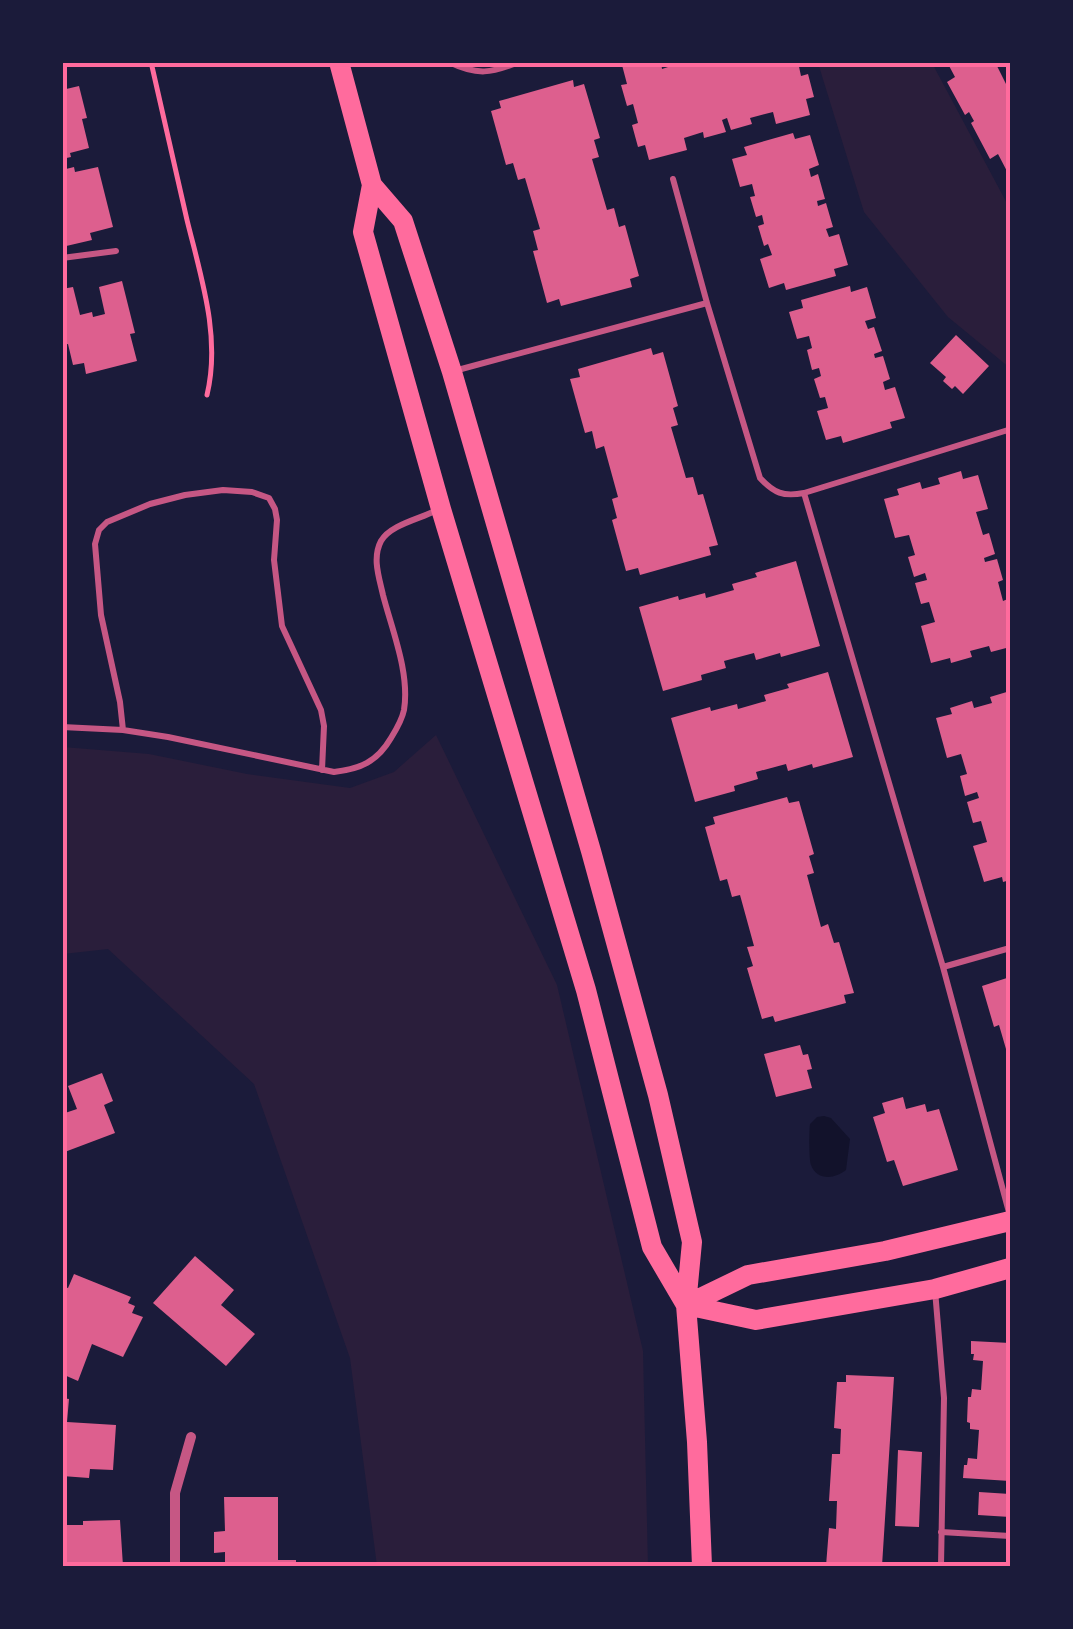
<svg xmlns="http://www.w3.org/2000/svg" width="1073" height="1629" font-family="Overpass,sans-serif">
<rect width="100%" height="100%" fill="#1b1b3a"/>
<path fill="#2a1e3b" d="M818,63H932L1010,209V368L948,317L864,212Z
M436,735L557,985L643,1351L648,1566H377L350,1358L254,1084L108,949L63,954V747L149,754L247,774L350,788L394,772Z"/>
<path fill="#12122b" d="M824,1116L831,1118L850,1139L846,1170C835,1179 817,1181 811,1165C809,1160 809,1130 810,1124L817,1117Z"/>
<path fill="#dd5f8e" d="M632,62H661L662,69L683,62H798L801,76L808,74L814,97L806,99L810,115L776,124L773,112L750,118L752,124L731,130L727,118L722,120L726,132L704,138L703,132L684,138L687,150L649,160L645,145L638,147L632,125L638,123L633,104L627,106L621,85L627,84L622,65Z
M947,62H995L1010,92V177L998,154L990,159L971,123L974,121L969,112L965,115L947,82L955,77Z
M573,80L574,87L584,84L600,138L594,140L599,157L592,159L607,210L614,208L619,227L625,225L639,276L630,279L632,287L561,306L559,299L547,303L533,251L538,250L533,231L540,229L525,178L518,180L513,163L506,165L491,111L501,108L499,101Z
M79,86L87,118L82,119L89,148L70,153L71,157L62,159V90Z
M793,133L795,139L810,135L819,165L809,169L811,177L818,174L825,199L817,201L818,206L826,203L833,227L826,229L829,237L839,234L848,265L834,269L836,276L786,290L784,283L769,288L760,259L772,255L768,244L764,246L758,226L764,224L762,215L756,217L750,197L755,196L752,184L740,187L732,159L747,155L744,147Z
M74,167L75,172L98,167L113,227L90,233L92,240L62,247V170Z
M122,281L135,333L130,334L137,361L86,374L84,363L73,365L68,344L62,345V289L73,287L80,315L92,312L93,317L105,314L99,287Z
M850,286L851,292L867,287L876,318L865,321L868,329L874,327L882,351L874,354L875,358L883,356L890,379L883,382L885,390L895,387L905,418L890,422L892,428L843,443L841,436L826,440L817,411L828,408L825,397L820,398L814,379L821,376L819,368L812,370L807,350L812,348L809,336L797,339L789,312L803,308L801,300Z
M956,335L989,366L963,394L955,386L952,389L943,381L946,377L930,363Z
M651,348L653,355L663,352L678,406L673,408L678,425L671,427L686,478L693,477L698,495L703,494L718,545L709,547L711,555L640,575L638,568L626,571L612,520L617,518L612,499L618,497L604,446L596,449L592,431L585,433L570,379L580,377L578,369Z
M961,471L963,479L978,475L988,509L976,512L983,535L989,533L995,554L984,558L985,562L997,559L1003,580L998,582L1003,601L1010,598V647L991,652L989,646L970,651L972,657L951,663L950,658L931,663L921,626L935,622L929,602L921,604L915,583L927,580L925,573L914,577L908,557L915,555L909,535L895,538L884,499L899,495L897,489L920,482L922,489L940,484L938,478Z
M796,561L820,646L781,657L780,653L756,660L754,653L724,661L726,668L701,675L702,680L663,691L639,607L678,596L679,600L705,593L706,598L734,590L732,584L757,577L755,573Z
M828,672L853,757L813,768L812,764L788,771L786,764L756,772L758,779L734,786L735,791L695,802L671,718L710,707L711,711L737,704L738,709L766,701L764,695L789,688L787,684Z
M1010,691V880L1003,882L1002,877L984,882L973,846L987,842L981,821L973,823L967,802L979,798L977,792L965,796L960,776L967,774L961,754L947,758L936,718L952,714L950,708L972,701L974,708L992,703L990,697Z
M787,797L789,803L799,801L814,854L809,856L814,873L807,875L821,927L828,924L834,943L839,942L854,993L844,995L846,1003L775,1022L773,1016L762,1019L747,968L753,966L747,947L754,946L740,895L732,897L727,879L720,881L705,827L715,824L713,817Z
M1010,977V1048L1006,1049L999,1025L994,1027L982,986Z
M800,1045L803,1055L808,1054L812,1069L807,1070L812,1088L776,1097L764,1054Z
M102,1073L113,1101L104,1105L115,1133L62,1153V1114L77,1109L68,1086Z
M903,1097L906,1109L925,1104L927,1112L939,1109L958,1170L903,1186L894,1160L887,1162L873,1117L885,1113L882,1103Z
M195,1256L234,1290L221,1305L255,1334L226,1366L153,1303Z
M74,1274L131,1297L128,1303L135,1306L132,1313L143,1317L123,1357L92,1344L78,1381L62,1374V1289L64,1287L68,1288Z
M971,1341L1010,1343V1481L963,1478L964,1465H967L968,1458L977,1459L979,1430L970,1429V1423L967,1422L968,1397H971L972,1389L981,1390L983,1361L973,1360L974,1354H971Z
M846,1375L894,1377L882,1566H826L829,1528L836,1529L837,1501H829L832,1454H840L841,1429L834,1428L837,1382H846Z
M62,1398L69,1399L67,1422L116,1425L113,1470L90,1469L89,1478L62,1476Z
M898,1450L922,1452L919,1527L895,1526Z
M979,1492L1010,1494V1517L978,1515Z
M224,1497H278V1560H296V1566H225V1552L214,1553V1532L225,1531Z
M120,1520L123,1566H62V1525H83V1521Z"/>
<g fill="none" stroke-linecap="round" stroke-linejoin="round">
<path stroke="#ff6b9d" stroke-width="5" d="M151,62C163,115 175,168 187,220C201,277 221,337 207,395"/>
<path stroke="#c65784" stroke-width="6" d="M449,62C478,76 491,73 519,62
M673,179L707,303
M62,258L116,251
M454,371L707,303L760,478C774,493 783,497 804,493L943,967L1010,1216
M804,493L1008,430L1010,439
M62,727L123,730L168,737L334,772C360,769 377,762 391,738C396,730 402,720 404,710C410,673 392,630 383,595C379,577 372,558 381,541C390,525 419,519 435,511
M123,730L120,702L101,615L95,544L99,530L107,522L150,504L185,495L223,490L252,492L269,498L275,509L277,520L274,560L282,626L321,710L324,726L322,770
M943,967L1010,948
M935,1290L944,1398L941,1566
M941,1532L1010,1536"/>
<path stroke="#c65784" stroke-width="10" d="M175,1566V1493L191,1437"/>
<path stroke="#ff6b9d" stroke-width="20" d="M339,62L372,185L363,232L441,509L586,990L652,1247L686,1305
M372,185L403,221L452,372L591,851L658,1095L692,1242L686,1305L697,1442L702,1566
M686,1305L748,1275L885,1251L1010,1221
M686,1305L756,1320L935,1289L1010,1268"/>
</g>
<rect width="1073" height="1629" fill="none" stroke="#1b1b3a" stroke-width="130"/>
<rect x="65" y="65" width="943" height="1499" fill="none" stroke="#ff6b9d" stroke-width="4"/>
</svg>
